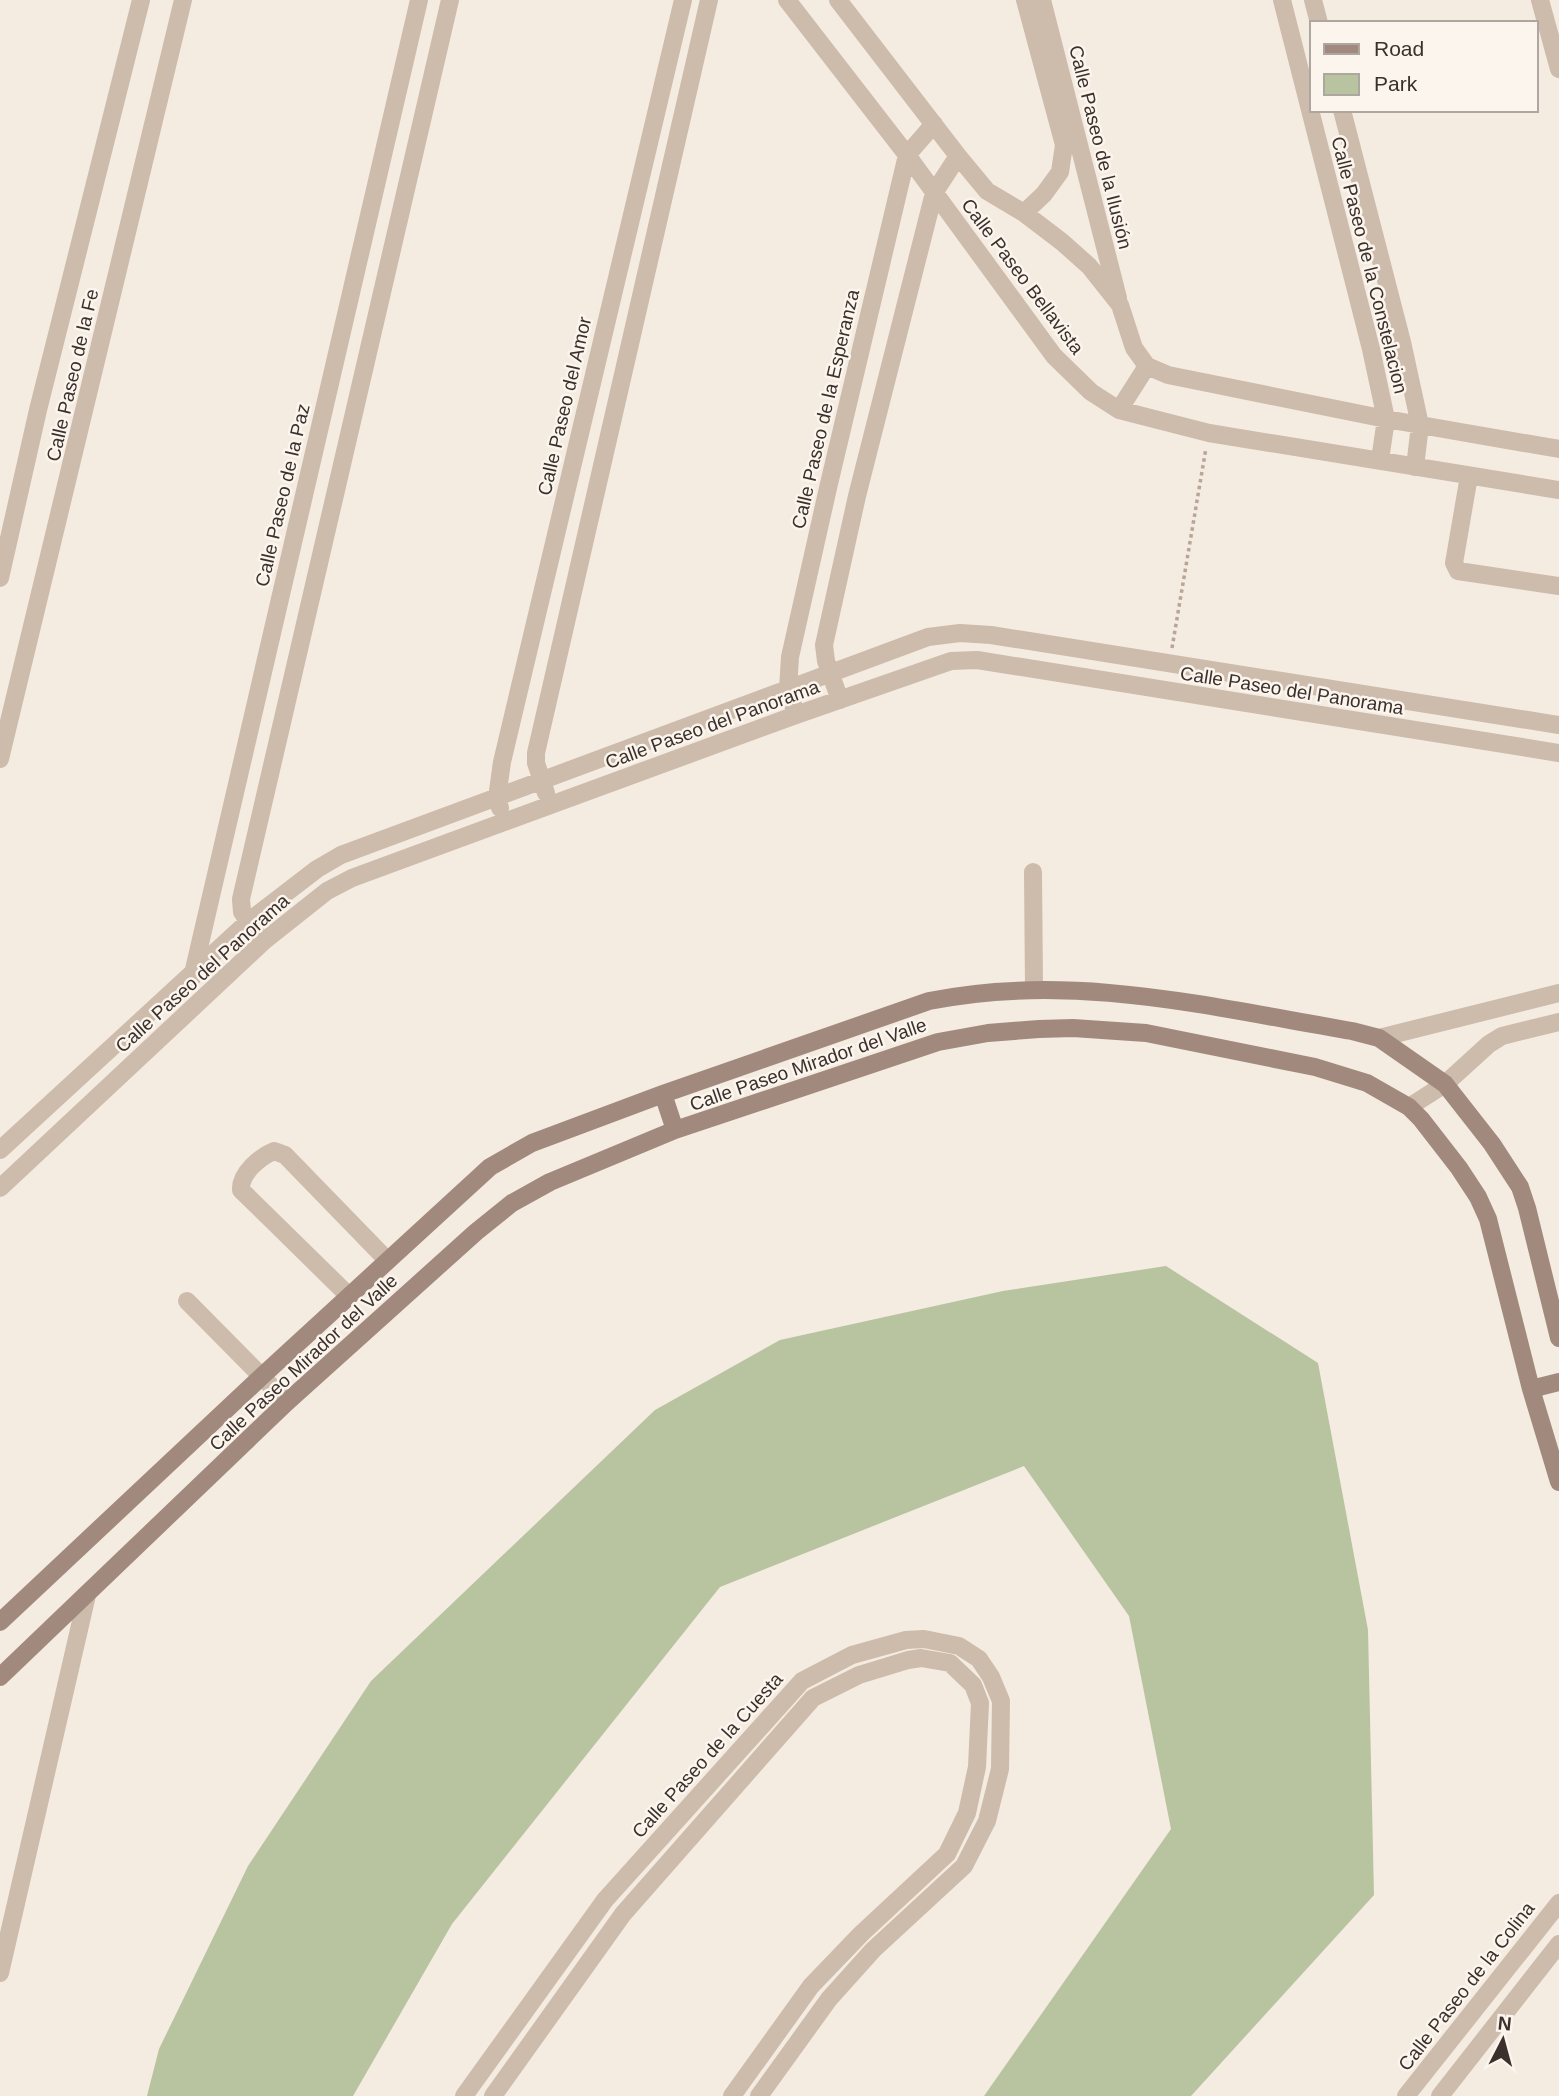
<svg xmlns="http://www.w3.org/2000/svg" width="1559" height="2096" font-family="Helvetica,sans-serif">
<rect width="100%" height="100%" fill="#f4ebe1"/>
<path fill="#b8c4a0" d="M1166,1266L1318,1363L1368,1630L1374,1895L1191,2096H984L1171,1829L1129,1616L1024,1466L720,1587L452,1924L353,2096H147L159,2049L248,1866L371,1681L655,1410L780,1340L1003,1291Z"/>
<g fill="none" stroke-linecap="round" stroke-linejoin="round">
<path stroke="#b9a596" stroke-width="3.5" stroke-dasharray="3.5 3.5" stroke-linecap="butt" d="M1172,648L1206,448"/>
<path stroke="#cdbbac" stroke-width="18" d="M787,0L907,155L1054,356L1091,392L1119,410L1209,433L1559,490
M838,0L958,156L987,191L1024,213L1062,242L1089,266L1120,305L1134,348L1147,366L1168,375L1386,419L1559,449
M1042,0L1118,298
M1282,0L1371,349L1386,419L1380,460
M1313,0L1319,23
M1540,0L1559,69
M1342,110L1402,342L1420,425L1415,467
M1024,213L1044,194L1060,172L1064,145L1025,0
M1119,410L1147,366
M1469,476L1454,563L1458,571L1559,586
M0,578L38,410L141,0
M840,700L826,661L824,645L857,496L934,193L958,156
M796,715L788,689L790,657L828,488L907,155L934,124
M0,759L183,0
M546,793L536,763V753L709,0
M500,808L497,798L502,762L683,0
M1033,872L1034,988
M255,931L242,912L241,899L450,0
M192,978L419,0
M1379,1038L1559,993
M1409,1107L1445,1084L1489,1044L1502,1036L1559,1022
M0,1150L248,922L317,869L341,855L928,637L960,633L991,635L1559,725
M0,1188L264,941L327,891L352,878L485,829L796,715L951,661L977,660L1559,753
M349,1296L241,1190C240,1173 260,1157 274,1151L285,1155L387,1260
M187,1301L287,1402
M0,1973L87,1595
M464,2096L605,1900L802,1681L852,1655L906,1640L924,1639L959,1646L979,1659L991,1677L1001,1701L1000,1769L987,1821L964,1866L873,1950L829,1999L759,2096
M493,2096L623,1914L813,1698L859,1675L908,1660L921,1658L950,1663L973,1685L980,1703L977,1767L967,1813L947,1854L861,1934L811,1986L732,2096
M1406,2096L1559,1903
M1440,2096L1559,1944"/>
<path stroke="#a18a7d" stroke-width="18" d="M663,1094L675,1130
M1531,1389L1559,1382
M0,1622L261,1377L490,1167L532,1143L663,1094L929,1001C1073,972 1210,1007 1352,1031L1379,1038L1445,1084L1492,1144L1520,1187L1527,1208L1559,1338
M0,1677L287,1402L476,1232L512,1203L550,1182L675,1130L938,1042L988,1033L1039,1029L1073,1028L1146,1033L1315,1067L1367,1083L1409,1107L1421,1119L1459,1168L1478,1197L1488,1219L1531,1389L1559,1482"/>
</g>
<g text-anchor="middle" stroke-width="5" stroke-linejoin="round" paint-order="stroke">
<g font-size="19" fill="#3b302b" stroke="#fbf5ee">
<text transform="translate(1101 147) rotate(76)" y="7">Calle Paseo de la Ilusión</text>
<text transform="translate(1370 265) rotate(76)" y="7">Calle Paseo de la Constelacion</text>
<text transform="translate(1023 276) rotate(53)" y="7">Calle Paseo Bellavista</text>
<text transform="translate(72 375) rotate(-77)" y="7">Calle Paseo de la Fe</text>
<text transform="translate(564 406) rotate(-77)" y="7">Calle Paseo del Amor</text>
<text transform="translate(825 409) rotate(-77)" y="7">Calle Paseo de la Esperanza</text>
<text transform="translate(282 495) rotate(-77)" y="7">Calle Paseo de la Paz</text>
<text transform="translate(1292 690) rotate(9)" y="7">Calle Paseo del Panorama</text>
<text transform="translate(712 724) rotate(-20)" y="7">Calle Paseo del Panorama</text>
<text transform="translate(202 973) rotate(-42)" y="7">Calle Paseo del Panorama</text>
<text transform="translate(808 1064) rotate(-19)" y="7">Calle Paseo Mirador del Valle</text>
<text transform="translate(303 1362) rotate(-43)" y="7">Calle Paseo Mirador del Valle</text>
<text transform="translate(707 1755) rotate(-48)" y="7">Calle Paseo de la Cuesta</text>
<text transform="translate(1466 1986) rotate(-52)" y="7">Calle Paseo de la Colina</text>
</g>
</g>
<rect x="1310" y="21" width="228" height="91" fill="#fbf5ee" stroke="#aea6a0" stroke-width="2"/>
<rect x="1324" y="44" width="35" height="10" fill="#a18a7d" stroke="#aea6a0" stroke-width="2"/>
<text x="1374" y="56" font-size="21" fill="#3b302b">Road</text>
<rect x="1324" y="74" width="35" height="21" fill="#b8c4a0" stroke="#aea6a0" stroke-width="2"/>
<text x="1374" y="91" font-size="21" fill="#3b302b">Park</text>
<g transform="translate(1503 2040) rotate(6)" stroke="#fbf5ee" stroke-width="5" paint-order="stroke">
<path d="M0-5L12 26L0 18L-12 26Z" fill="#3b302b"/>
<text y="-10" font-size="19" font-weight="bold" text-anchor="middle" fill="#3b302b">N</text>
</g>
</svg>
